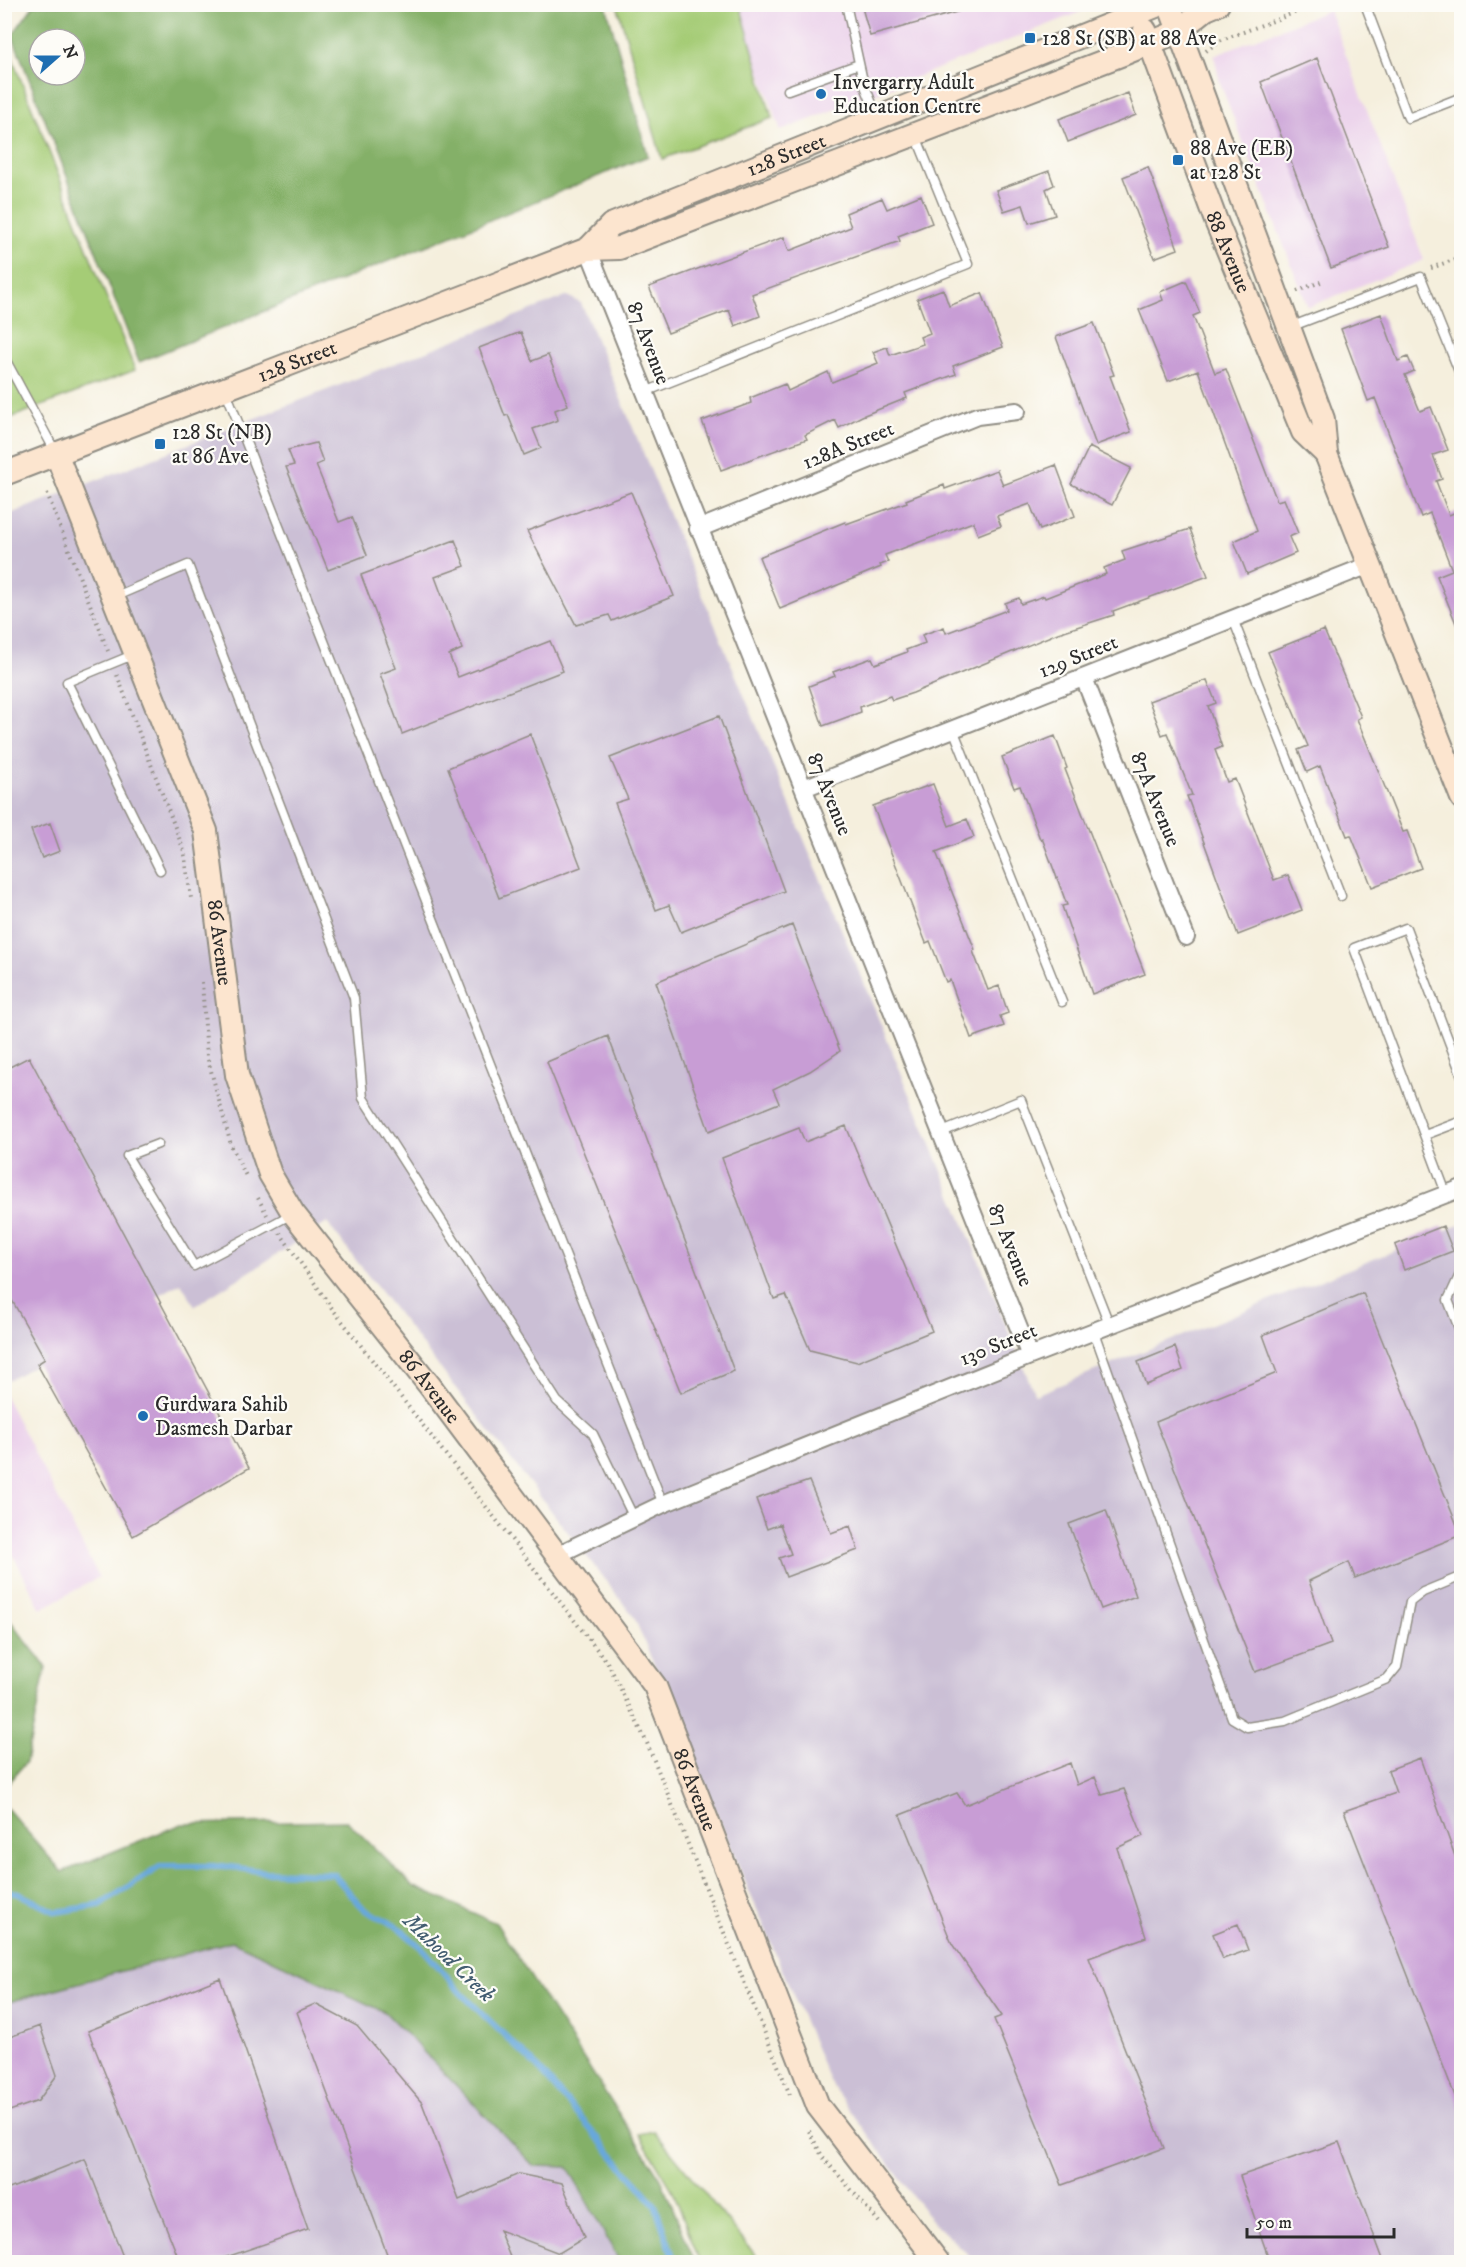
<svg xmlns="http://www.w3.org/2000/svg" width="1466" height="2267" font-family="'IM FELL DW Pica',serif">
<rect width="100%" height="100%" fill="#fdfcf7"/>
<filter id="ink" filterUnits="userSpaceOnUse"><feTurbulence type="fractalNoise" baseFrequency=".0167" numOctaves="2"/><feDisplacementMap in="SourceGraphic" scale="12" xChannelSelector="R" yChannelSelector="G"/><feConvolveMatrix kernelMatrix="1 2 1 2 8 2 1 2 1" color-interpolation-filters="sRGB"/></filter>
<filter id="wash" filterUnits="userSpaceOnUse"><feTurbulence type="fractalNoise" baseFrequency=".008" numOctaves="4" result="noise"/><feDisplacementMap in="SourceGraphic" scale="24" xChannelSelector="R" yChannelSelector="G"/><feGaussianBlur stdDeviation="1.35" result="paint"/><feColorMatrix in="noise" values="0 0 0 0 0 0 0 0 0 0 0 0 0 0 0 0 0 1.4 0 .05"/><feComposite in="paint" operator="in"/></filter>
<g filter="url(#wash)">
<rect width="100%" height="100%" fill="#f5efdd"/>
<path fill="#ebd1eb" d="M741,5H1098L781,131L755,57Z
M1329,10L1424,260L1308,307L1220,83L1214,55Z
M4,1394L99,1577L41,1609L5,1539Z"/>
<path fill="#cbbfd5" d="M567,296L581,303L1035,1395L1461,1224V2262H976L930,2219L830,2083L634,1617L327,1223L195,1306L181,1283L5,1382V516Z
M232,1941L385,2012L534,2166L568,2167L620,2262H5V2003Z"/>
<path fill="#a5cc76" stroke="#687c50" stroke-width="1.5" d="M617,5H740L772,118L662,159Z
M4,37L135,370L5,420H4Z
M654,2131L761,2262H700L673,2191L639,2134Z"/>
<path fill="#84b067" stroke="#586e49" stroke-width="1.5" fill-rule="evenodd" d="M34,5H606L648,156L139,362L12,35ZM39,39H75V75H39Z
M5,1614L46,1667L26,1762L5,1787Z
M5,1806L62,1872L182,1824L347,1821L413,1886L496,1923L661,2179L695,2262H620L568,2167L534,2166L385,2012L232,1941L5,2003Z"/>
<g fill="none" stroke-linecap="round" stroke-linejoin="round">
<path stroke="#67a8db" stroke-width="6" d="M4,1890L19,1894L56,1912L100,1905L161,1866H223L267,1872L333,1874L365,1910L397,1926L425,1951L461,1993L540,2070L655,2205L675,2262"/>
</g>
<g id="blocks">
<path fill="#c89dd5" d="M861,4H967L968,9L870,36Z
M1317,58L1389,247L1331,268L1261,82Z
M1128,93L1136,115L1068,142L1059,119Z
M1148,167L1178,249L1154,258L1123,177Z
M1049,171L1054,185L1046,189L1055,215L1029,223L1023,205L1004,211L996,190Z
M921,195L932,223L898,236L900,241L752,294L760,316L735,326L729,310L668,333L649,287L784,237L789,251L851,227L846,213L882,198L887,209Z
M1186,281L1200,313L1193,316L1215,373L1226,369L1277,501L1284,499L1298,533L1289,537L1296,553L1247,574L1234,541L1257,531L1198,370L1168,381L1139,310L1163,300L1160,292Z
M943,289L949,306L982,293L1003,347L953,366L956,374L905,393L907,398L862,416L839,428L835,420L805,435L807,439L721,470L702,421L751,403L750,398L785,384L788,391L828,372L832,382L878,363L873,352L887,347L890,355L923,344L920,337L930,333L917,299Z
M1381,314L1398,361L1408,357L1414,371L1405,375L1420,411L1431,407L1448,450L1433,455L1442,479L1436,481L1449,515L1461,510V636L1437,576L1452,570L1430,513L1421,517L1375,398L1368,401L1341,329Z
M1094,323L1114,375L1110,376L1131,432L1096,445L1056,337Z
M521,332L532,361L548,355L568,405L555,410L558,420L533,429L541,448L524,455L508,415L505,416L479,348Z
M316,443L323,462L316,465L339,522L352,517L367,555L328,570L286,467L294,465L288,450Z
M1089,447L1131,468L1112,505L1071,484Z
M1056,465L1075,516L1040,530L1030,504L997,516L1001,526L978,535L973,522L885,555L888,562L880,565L881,567L780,609L759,557L845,522L846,524L907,502L906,500L944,485L945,489L997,470L1003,485Z
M631,492L674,596L612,621L609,615L576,625L527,531Z
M1190,529L1208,576L1113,611L1114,615L1058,633L913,693L892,700L890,696L860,707L861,712L823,726L809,686L835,676L833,672L872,658L875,664L907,652L906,650L925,643L922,635L944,627L946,633L1007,610L1005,603L1019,598L1021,604L1044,596L1045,598L1106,574L1104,568L1125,560L1122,551Z
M455,540L465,566L435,577L462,649L449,655L458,677L550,641L563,671L402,734L380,674L396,668L361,575Z
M1324,630L1361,717L1357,719L1376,765L1403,832L1407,831L1421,868L1372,887L1351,835L1347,836L1320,766L1307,772L1298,750L1308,746L1268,652Z
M1207,680L1216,703L1208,706L1222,747L1215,750L1227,782L1235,779L1274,880L1288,875L1302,910L1238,935L1187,796L1192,795L1167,733L1162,735L1149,701Z
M719,716L784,891L681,932L669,905L656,910L615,803L628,799L610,758Z
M530,734L581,867L499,898L448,768Z
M1055,736L1067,768L1065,769L1145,974L1092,994L1062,906L1067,905L1042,838L1040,839L1020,786L1014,788L1002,757Z
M933,784L949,826L967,819L974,837L936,852L975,950L973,951L988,990L999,986L1008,1013L1000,1016L1004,1026L971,1038L950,980L946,982L930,941L926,943L873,806Z
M50,823L60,851L42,858L31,830Z
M792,925L840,1051L810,1071L773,1089L779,1103L709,1131L656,982Z
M608,1036L734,1371L681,1393L547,1062Z
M29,1057L249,1468L133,1536L37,1364L45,1359L4,1286V1070Z
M846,1126L932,1331L857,1362L810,1350L786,1295L774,1299L722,1158L799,1128L805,1142Z
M1443,1226L1453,1251L1404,1270L1395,1245Z
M1363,1293L1461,1535L1355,1578L1349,1562L1309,1581L1331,1644L1255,1672L1156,1422L1277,1373L1263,1335Z
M1175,1347L1183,1370L1146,1385L1138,1362Z
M809,1481L831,1533L850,1526L858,1550L786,1577L779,1558L791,1554L780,1524L767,1529L756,1499Z
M1106,1510L1136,1596L1101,1609L1069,1524Z
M1420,1758L1461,1873L1460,2109L1344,1811L1396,1793L1388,1770Z
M1070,1763L1077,1785L1095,1777L1102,1795L1124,1789L1143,1836L1117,1848L1146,1937L1089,1958L1164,2148L1062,2185L994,2019L1002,2016L952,1944L900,1815L957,1793L965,1805Z
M1238,1924L1248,1950L1223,1959L1213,1934Z
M220,1978L308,2229L212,2262H180L88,2031Z
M315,2004L357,2026L422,2103L459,2200L519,2174L562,2183L584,2238L559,2253L499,2230L512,2262H390L297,2012Z
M40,2026L57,2075L38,2101L4,2113V2039Z
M1339,2142L1384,2262H1270L1240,2176Z
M85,2159L125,2262H4V2191Z"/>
</g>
</g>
<g filter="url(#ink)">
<use href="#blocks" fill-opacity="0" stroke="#908d84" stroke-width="1.5"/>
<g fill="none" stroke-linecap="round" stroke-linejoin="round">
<g stroke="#908d84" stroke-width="11">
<path id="lane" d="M846,4L863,81L877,116
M1365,4L1408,118L1462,97
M788,90L859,64
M1290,327L1421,277L1462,379
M4,357L56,453
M225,389L663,1504
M645,392L968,264L916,136
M114,597L188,565L354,998L363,1098L557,1401L593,1434L634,1518
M1233,619L1341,896
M135,654L67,682L160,870
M953,729L1062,1002
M942,1132L1021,1100L1110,1326
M1425,1135L1462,1121
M158,1144L127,1156L194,1266L292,1214
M1446,1193L1354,948L1406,928L1462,1076
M1462,1270L1448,1300L1462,1336
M1094,1332L1232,1718L1247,1727L1285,1721L1387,1679L1397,1667L1410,1602L1423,1592L1462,1576"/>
</g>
<g stroke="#908d84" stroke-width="20">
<path id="street" d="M588,249L1030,1356
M698,529L977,416L1017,411
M1084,678L1186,937
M804,788L1369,565
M557,1555L663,1504L1030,1356L1462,1188"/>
</g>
<g stroke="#908d84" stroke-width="26">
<g id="secondary">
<path d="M1169,4L1323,419L1326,454L1462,798"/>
<path id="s1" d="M1145,30L1216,221L1303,432L1326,454"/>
<path id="s2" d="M588,249L611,225L1161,4"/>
<path id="s3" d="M56,453L206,831L237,1075L270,1174L293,1213L430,1386L655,1686L818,2106L938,2262"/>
<path id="s4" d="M4,474L588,249L619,248L1123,54L1177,32L1206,9L1218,4"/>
</g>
</g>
<path stroke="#908d84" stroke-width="4" stroke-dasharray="1.5 4.5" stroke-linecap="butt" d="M1206,51L1219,41L1318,4
M1431,268L1462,257
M1297,291L1323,281
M47,493L108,651
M117,675L184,851L191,898
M202,982L207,1056L231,1145L247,1178
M258,1198L267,1215
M280,1233L331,1307L609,1665L647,1743L790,2095
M809,2131L822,2156L879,2222"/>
<use href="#lane" stroke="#fff" stroke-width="8"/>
<use href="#street" stroke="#fff" stroke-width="16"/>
<use href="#secondary" stroke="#fce5cf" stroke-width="22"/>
</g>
</g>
<g fill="#1f6fb2" stroke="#fdfcf7" stroke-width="2">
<rect x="1024" y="32" width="12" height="12" rx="3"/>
<circle cx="821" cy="94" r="6"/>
<rect x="1172" y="154" width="12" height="12" rx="3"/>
<rect x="154" y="438" width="12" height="12" rx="3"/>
<circle cx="143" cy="1416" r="6"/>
</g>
<g text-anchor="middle" stroke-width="4.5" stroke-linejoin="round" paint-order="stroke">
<g font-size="21" fill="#2b2b2b" stroke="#fdfcf7" text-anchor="start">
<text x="1042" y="45">128 St (SB) at 88 Ave</text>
<text x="833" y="89">Invergarry Adult<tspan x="833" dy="24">Education Centre</tspan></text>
<text x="1190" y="155">88 Ave (EB)<tspan x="1190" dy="24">at 128 St</tspan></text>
<text x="172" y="439">128 St (NB)<tspan x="172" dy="24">at 86 Ave</tspan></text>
<text x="155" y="1411">Gurdwara Sahib<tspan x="155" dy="24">Dasmesh Darbar</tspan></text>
</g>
<g font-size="21" fill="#2b2b2b" stroke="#fdfcf7">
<text dy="7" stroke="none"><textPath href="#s2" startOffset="222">128 Street</textPath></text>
<text dy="7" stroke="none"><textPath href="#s1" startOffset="237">88 Avenue</textPath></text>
<text transform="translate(649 343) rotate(69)" y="7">87 Avenue</text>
<text dy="7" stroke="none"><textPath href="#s4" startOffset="314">128 Street</textPath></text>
<text transform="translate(848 445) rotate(-22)" y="7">128A Street</text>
<text transform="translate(1078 656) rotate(-22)" y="7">129 Street</text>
<text transform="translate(830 794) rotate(68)" y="7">87 Avenue</text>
<text transform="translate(1156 799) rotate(68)" y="7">87A Avenue</text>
<text dy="7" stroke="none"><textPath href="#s3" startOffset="519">86 Avenue</textPath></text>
<text transform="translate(1011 1245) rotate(68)" y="7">87 Avenue</text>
<text transform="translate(998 1344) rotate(-22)" y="7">130 Street</text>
<text dy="7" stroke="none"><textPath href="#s3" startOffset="1023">86 Avenue</textPath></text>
<text dy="7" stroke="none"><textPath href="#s3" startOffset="1509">86 Avenue</textPath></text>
</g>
<g font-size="22" font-style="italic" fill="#435d71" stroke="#fdfcf7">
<text transform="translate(450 1957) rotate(44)" y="8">Mahood Creek</text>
</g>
</g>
<rect width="1466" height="2267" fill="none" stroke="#fdfcf7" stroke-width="24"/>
<g transform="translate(57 57) rotate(69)"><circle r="28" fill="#fdfcf7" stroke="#a9a8a5" stroke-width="1.5"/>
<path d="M0-4.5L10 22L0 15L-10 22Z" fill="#1f6fb2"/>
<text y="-9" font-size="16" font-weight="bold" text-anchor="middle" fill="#2b2b2b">N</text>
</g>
<path d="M1247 2228v9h147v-9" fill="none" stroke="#2b2b2b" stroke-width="3"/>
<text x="1256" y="2228" font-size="18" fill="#2b2b2b" stroke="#fdfcf7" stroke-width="4.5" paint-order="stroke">50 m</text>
</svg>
